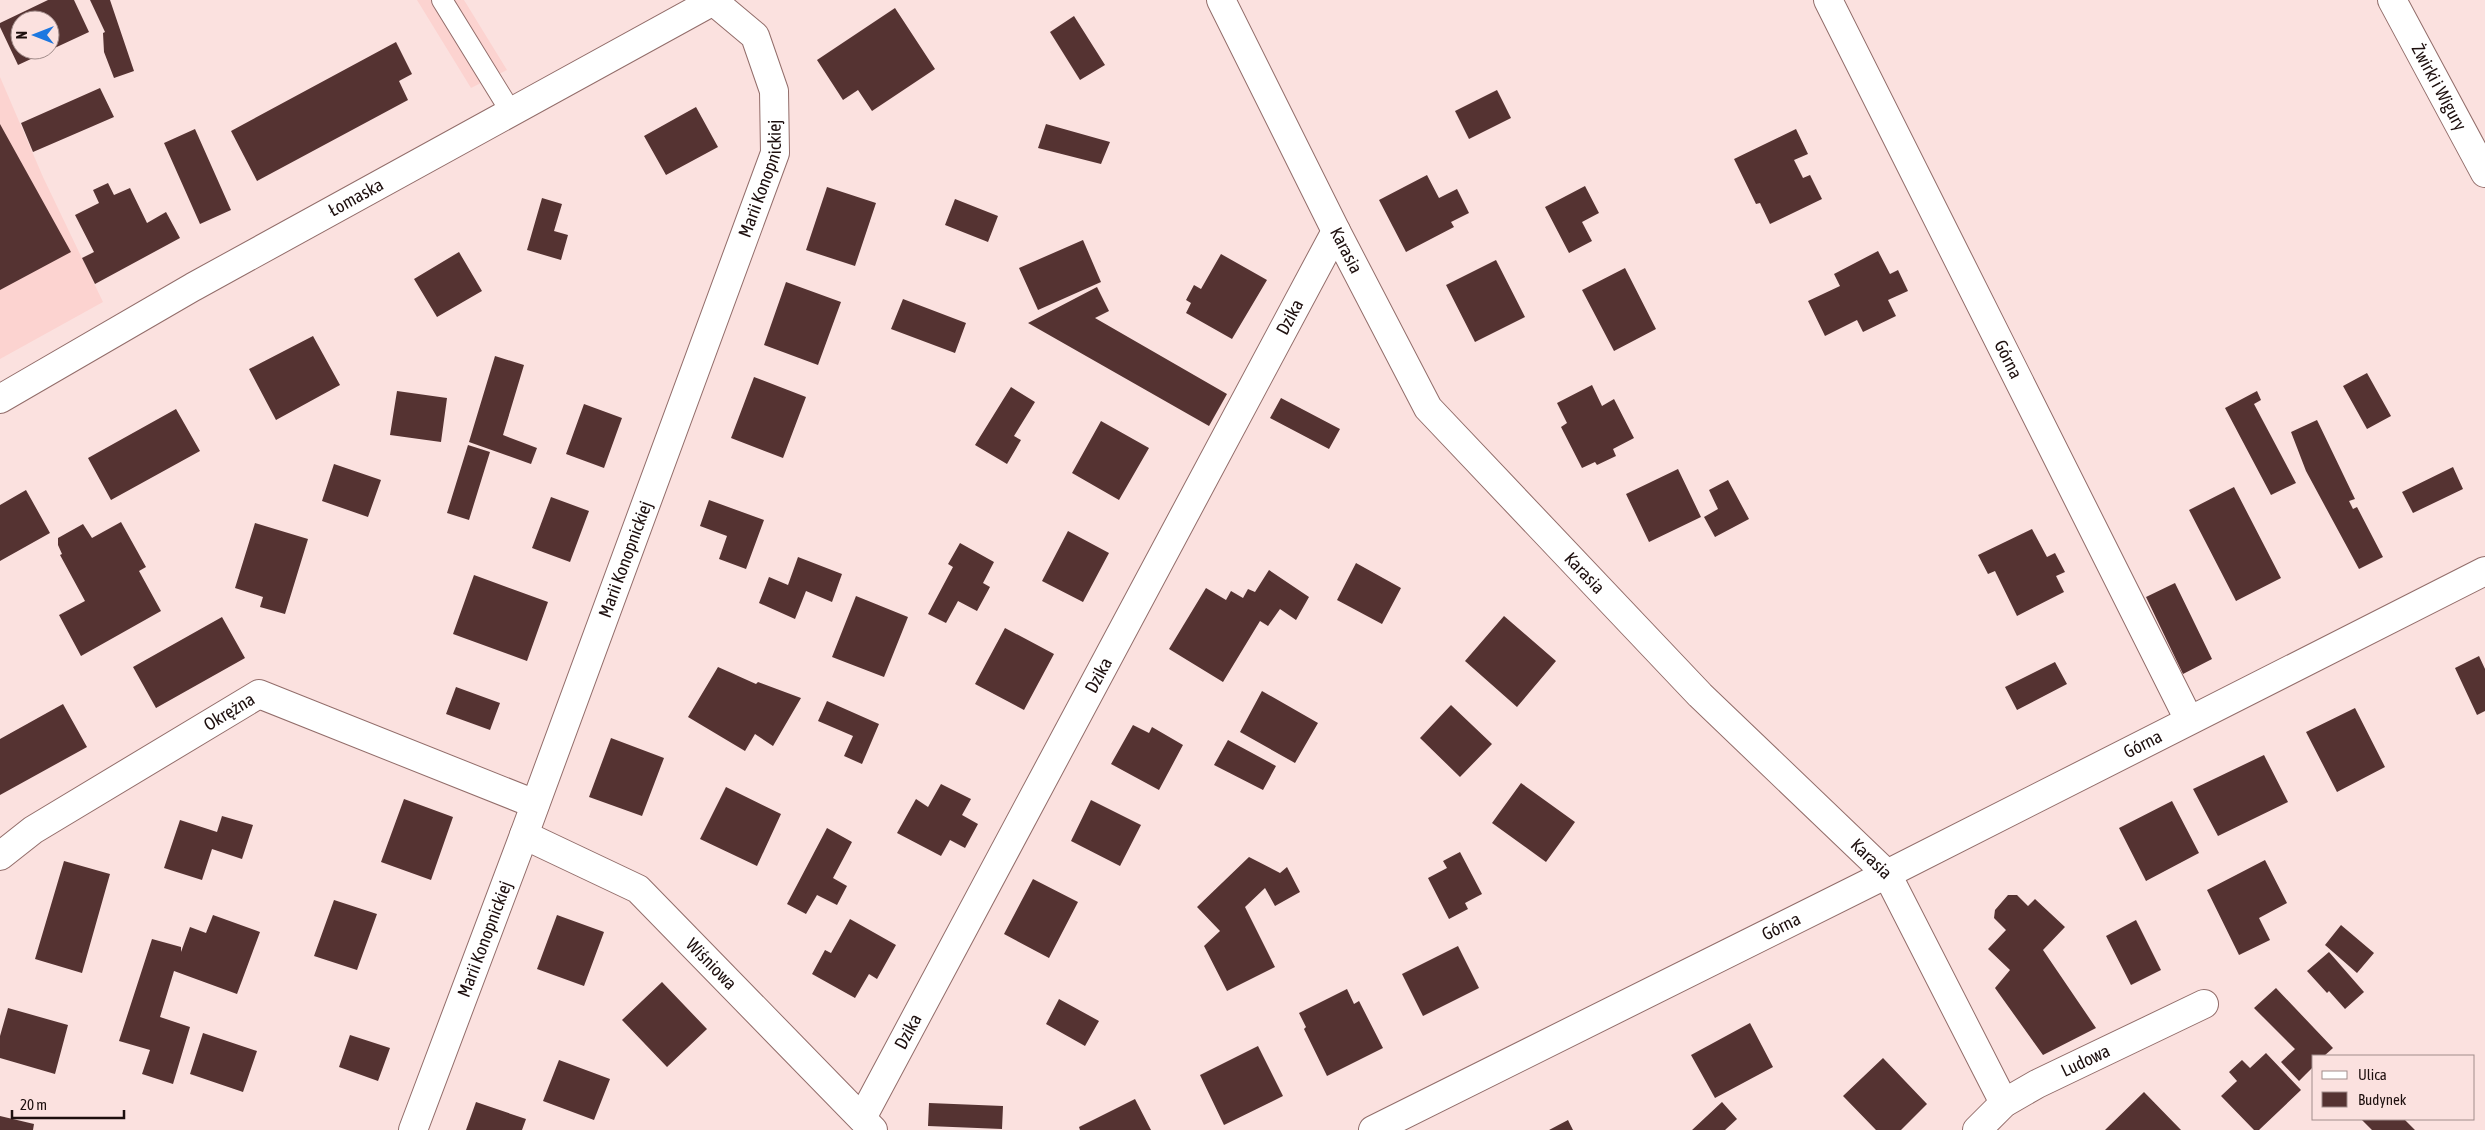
<svg xmlns="http://www.w3.org/2000/svg" width="2485" height="1130" font-family="'Asap Condensed',sans-serif">
<rect width="100%" height="100%" fill="#fbe1df"/>
<path fill="#fcd3d0" d="M417,0H464L507,70L471,88Z
M0,77L43,177L103,302L0,359Z"/>
<path fill="#553332" fill-rule="evenodd" d="M48,0H74L89,32L18,65L0,27V23ZM20,20H50V50H20Z
M90,0H110L134,71L114,78L104,52L103,33L105,32Z
M895,8L935,69L872,111L858,90L843,100L817,60Z
M1074,16L1105,65L1080,80L1050,32Z
M396,42L412,74L399,81L408,100L257,181L231,131Z
M100,88L114,117L33,152L21,123Z
M1497,90L1511,118L1469,139L1455,111Z
M696,107L718,147L666,175L644,136Z
M0,124L71,252L0,290Z
M1046,124L1110,142L1101,164L1038,148Z
M195,129L231,210L200,224L164,143Z
M1796,129L1808,154L1794,160L1803,178L1810,175L1822,199L1770,224L1760,203L1756,204L1734,159Z
M1427,175L1439,198L1457,189L1469,213L1451,222L1454,227L1406,252L1379,200Z
M108,183L114,195L130,188L147,223L166,212L180,238L95,284L82,258L94,252L75,215L99,203L93,190Z
M1585,186L1599,213L1582,222L1592,241L1569,253L1545,207Z
M827,187L876,203L855,266L806,250Z
M542,198L562,204L554,231L568,235L561,260L527,250Z
M955,199L998,216L988,242L945,225Z
M1083,240L1101,282L1038,310L1019,268Z
M1878,251L1890,274L1898,270L1908,291L1888,300L1896,316L1863,332L1857,320L1825,336L1808,301L1840,286L1834,274Z
M459,252L482,291L437,317L414,279Z
M1221,254L1267,280L1232,339L1186,313L1191,303L1186,300L1194,285L1201,289Z
M1496,260L1525,317L1475,342L1446,285Z
M1625,268L1656,329L1614,351L1582,290Z
M786,282L841,302L818,365L764,345Z
M1097,287L1109,311L1095,318L1227,394L1209,426L1028,323Z
M903,299L966,323L955,353L891,329Z
M313,336L340,385L276,420L249,369Z
M495,356L524,365L503,435L537,448L531,464L469,442Z
M2367,373L2391,416L2367,429L2343,386Z
M754,377L806,397L783,458L731,438Z
M1592,385L1602,406L1614,399L1634,438L1613,449L1616,456L1597,465L1595,462L1582,468L1561,427L1567,423L1557,403Z
M1011,387L1035,402L1014,436L1021,440L1007,464L975,445Z
M397,391L447,398L441,442L390,435Z
M2257,391L2261,400L2254,404L2296,483L2271,495L2225,408Z
M1281,398L1340,429L1329,449L1270,418Z
M584,404L622,418L604,468L566,454Z
M176,409L200,451L111,500L88,458Z
M2317,420L2355,499L2349,501L2353,509L2357,507L2383,557L2359,569L2306,471L2291,432Z
M1101,421L1149,448L1119,500L1072,473Z
M468,445L490,452L469,520L447,513Z
M334,464L381,480L368,517L322,501Z
M2453,467L2463,489L2413,513L2402,492Z
M1678,469L1701,517L1649,542L1626,494Z
M1728,480L1749,519L1715,537L1704,517L1718,509L1709,490Z
M2234,487L2281,578L2236,601L2189,510Z
M26,490L50,533L0,561V505Z
M551,497L589,511L570,562L532,548Z
M709,500L764,520L746,569L719,559L727,536L700,526Z
M121,522L146,567L139,571L161,611L81,656L59,615L85,601L60,555L62,554L58,545V538L83,524L92,538Z
M255,523L308,539L285,614L260,607L263,597L235,588Z
M2032,529L2047,557L2055,553L2065,572L2056,576L2064,592L2017,616L1995,571L1988,574L1978,555Z
M1068,531L1109,553L1083,602L1042,581Z
M960,543L994,562L983,583L990,587L977,611L958,601L946,623L928,614L953,567L948,564Z
M798,557L842,574L832,602L806,591L795,619L759,603L769,577L788,585Z
M1356,563L1401,588L1382,624L1337,600Z
M1269,570L1309,597L1296,620L1280,609L1268,626L1260,621L1223,682L1169,649L1206,588L1226,600L1231,591L1243,598L1248,589L1255,592Z
M474,575L548,602L527,661L453,634Z
M2175,583L2212,659L2183,674L2146,597Z
M856,596L908,617L884,677L832,657Z
M1504,616L1556,661L1517,707L1465,661Z
M222,617L245,658L156,708L133,667Z
M1005,628L1054,654L1024,710L975,684Z
M2479,656L2485,669V711L2477,715L2455,668Z
M2055,662L2067,684L2017,710L2005,687Z
M718,667L756,684L758,682L801,698L773,746L755,734L745,751L688,717Z
M456,687L500,703L490,730L446,714Z
M1262,691L1318,723L1295,763L1240,732Z
M827,701L879,724L862,764L844,756L853,736L818,721Z
M63,704L87,747L0,795V739Z
M1451,705L1492,744L1460,777L1420,738Z
M2355,708L2385,767L2337,792L2306,732Z
M1133,725L1149,733L1152,727L1183,745L1159,790L1111,764Z
M611,738L664,758L642,816L589,797Z
M1228,740L1276,766L1263,790L1214,765Z
M2264,755L2288,802L2218,836L2193,789Z
M1521,783L1575,822L1546,862L1492,823Z
M941,784L971,799L962,815L978,824L965,848L950,840L941,856L897,833L916,799L928,807Z
M726,787L781,814L757,866L700,839Z
M404,799L453,817L431,880L381,862Z
M1091,800L1141,825L1120,866L1071,841Z
M2172,801L2199,853L2146,881L2119,828Z
M222,816L253,825L242,859L212,849L202,880L164,868L180,820L217,832Z
M827,828L852,842L833,878L847,886L837,905L817,895L806,914L787,904Z
M1460,852L1482,894L1465,903L1468,909L1449,919L1428,878L1447,868L1443,861Z
M1249,857L1280,873L1287,867L1300,892L1275,906L1265,888L1245,907L1275,967L1227,991L1204,946L1220,931L1197,907Z
M2265,860L2287,903L2259,918L2270,940L2239,955L2207,890Z
M64,861L110,874L82,973L35,959Z
M1033,879L1078,902L1049,958L1004,934Z
M2008,895H2017L2028,906L2035,899L2065,927L2043,950L2096,1028L2043,1055L1995,988L2010,970L1988,949L2006,930L1994,918L1995,910Z
M334,900L377,914L357,970L314,956Z
M213,915L260,932L237,994L174,971L160,1017L190,1027L173,1084L142,1074L150,1050L119,1041L152,939L181,947V952L190,927L206,933Z
M557,915L604,932L584,986L537,969Z
M850,919L896,945L877,979L869,974L855,998L812,974L825,950L831,953Z
M2136,920L2161,970L2131,985L2106,936Z
M2341,925L2374,953L2357,973L2325,945Z
M1458,946L1479,988L1423,1016L1402,974Z
M2329,952L2364,992L2345,1009L2329,991L2327,993L2307,971Z
M662,982L707,1029L667,1067L622,1020Z
M2276,988L2333,1048L2324,1056H2314V1066L2299,1081L2281,1062L2295,1049L2254,1008Z
M1347,989L1354,1004L1359,1001L1383,1048L1327,1076L1304,1029L1306,1027L1299,1013Z
M1059,999L1099,1021L1085,1046L1046,1024Z
M8,1008L68,1025L55,1074L0,1058V1036Z
M1750,1023L1773,1067L1715,1098L1691,1055Z
M203,1033L257,1051L243,1092L190,1074Z
M350,1035L390,1048L378,1081L339,1067Z
M1258,1046L1283,1096L1224,1125L1200,1075Z
M2266,1053L2301,1090L2259,1130H2254L2221,1096L2237,1081L2229,1072L2242,1060L2250,1068Z
M1883,1058L1927,1104L1901,1130H1876L1843,1096Z
M559,1060L610,1079L594,1120L543,1101Z
M2144,1092L2181,1130H2105Z
M1135,1099L1151,1130H1080L1079,1127Z
M476,1102L526,1119L522,1130H466Z
M1722,1102L1737,1119L1725,1130H1692Z
M929,1103L1003,1106L1002,1129L928,1126Z
M0,1116L34,1124L33,1130H0Z
M2361,1119H2404L2415,1130H2372Z
M1568,1120L1573,1130H1549Z"/>
<g fill="none" stroke-linecap="round" stroke-linejoin="round">
<g stroke="#926d6a" stroke-width="22">
<path id="service" d="M442,0L511,112"/>
</g>
<g stroke="#926d6a" stroke-width="30">
<g id="minor">
<path id="s1" d="M1221,0L1336,231L1428,408L1700,695L1887,874L2004,1103"/>
<path id="s2" d="M1828,0L2189,720"/>
<path id="s3" d="M2392,0L2485,173"/>
<path id="s4" d="M0,399L193,287L715,0"/>
<path id="s5" d="M524,835L638,889L873,1130"/>
<path id="s6" d="M0,856L33,830L259,694L535,804"/>
<path id="s7" d="M862,1118L1336,231"/>
<path id="s8" d="M413,1130L524,835L775,153L774,91L755,36L712,0"/>
<path id="s9" d="M1373,1130L1887,874L2485,571"/>
<path id="s10" d="M1977,1130L2004,1103L2037,1084L2204,1004"/>
</g>
</g>
<use href="#service" stroke="#fff" stroke-width="20"/>
<use href="#minor" stroke="#fff" stroke-width="28"/>
</g>
<g text-anchor="middle" stroke-width="5" stroke-linejoin="round" paint-order="stroke">
<g font-size="18" fill="#1d0f0e" stroke="#fbe1df">
<text dy="6" stroke="none"><textPath href="#s3" startOffset="99">Żwirki i Wigury</textPath></text>
<text dy="6" stroke="none"><textPath href="#s8" startOffset="1014">Marii Konopnickiej</textPath></text>
<text dy="6" stroke="none"><textPath href="#s4" startOffset="409">Łomaska</textPath></text>
<text dy="6" stroke="none"><textPath href="#s1" startOffset="280">Karasia</textPath></text>
<text dy="6" stroke="none"><textPath href="#s7" startOffset="908">Dzika</textPath></text>
<text dy="6" stroke="none"><textPath href="#s2" startOffset="402">Górna</textPath></text>
<text dy="6" stroke="none"><textPath href="#s8" startOffset="609">Marii Konopnickiej</textPath></text>
<text dy="6" stroke="none"><textPath href="#s1" startOffset="685">Karasia</textPath></text>
<text dy="6" stroke="none"><textPath href="#s7" startOffset="502">Dzika</textPath></text>
<text dy="6" stroke="none"><textPath href="#s6" startOffset="271">Okrężna</textPath></text>
<text dy="6" stroke="none"><textPath href="#s9" startOffset="861">Górna</textPath></text>
<text dy="6" stroke="none"><textPath href="#s1" startOffset="1090">Karasia</textPath></text>
<text dy="6" stroke="none"><textPath href="#s9" startOffset="456">Górna</textPath></text>
<text dy="6" stroke="none"><textPath href="#s8" startOffset="204">Marii Konopnickiej</textPath></text>
<text dy="6" stroke="none"><textPath href="#s5" startOffset="231">Wiśniowa</textPath></text>
<text dy="6" stroke="none"><textPath href="#s7" startOffset="98">Dzika</textPath></text>
<text dy="6" stroke="none"><textPath href="#s10" startOffset="130">Ludowa</textPath></text>
</g>
</g>
<rect x="2312" y="1055" width="162" height="65" fill="#fbe1df" stroke="#a28d8b"/>
<rect x="2322" y="1071" width="25" height="8" fill="#ffffff" stroke="#a28d8b"/>
<text x="2358" y="1080" font-size="15" fill="#1d0f0e">Ulica</text>
<rect x="2322" y="1092" width="25" height="15" fill="#553332" stroke="#a28d8b"/>
<text x="2358" y="1105" font-size="15" fill="#1d0f0e">Budynek</text>
<g transform="translate(35 35) rotate(270)"><circle r="24" fill="#fbe1df" stroke="#a28d8b"/>
<path d="M0-4L9 19L0 12L-9 19Z" fill="#1c77e0"/>
<text y="-8" font-size="14" font-weight="bold" text-anchor="middle" fill="#1d0f0e">N</text>
</g>
<path d="M12 1110v8h112v-8" fill="none" stroke="#1d0f0e" stroke-width="2.5"/>
<text x="20" y="1110" font-size="15" fill="#1d0f0e" stroke="#fbe1df" stroke-width="4" paint-order="stroke">20 m</text>
</svg>
